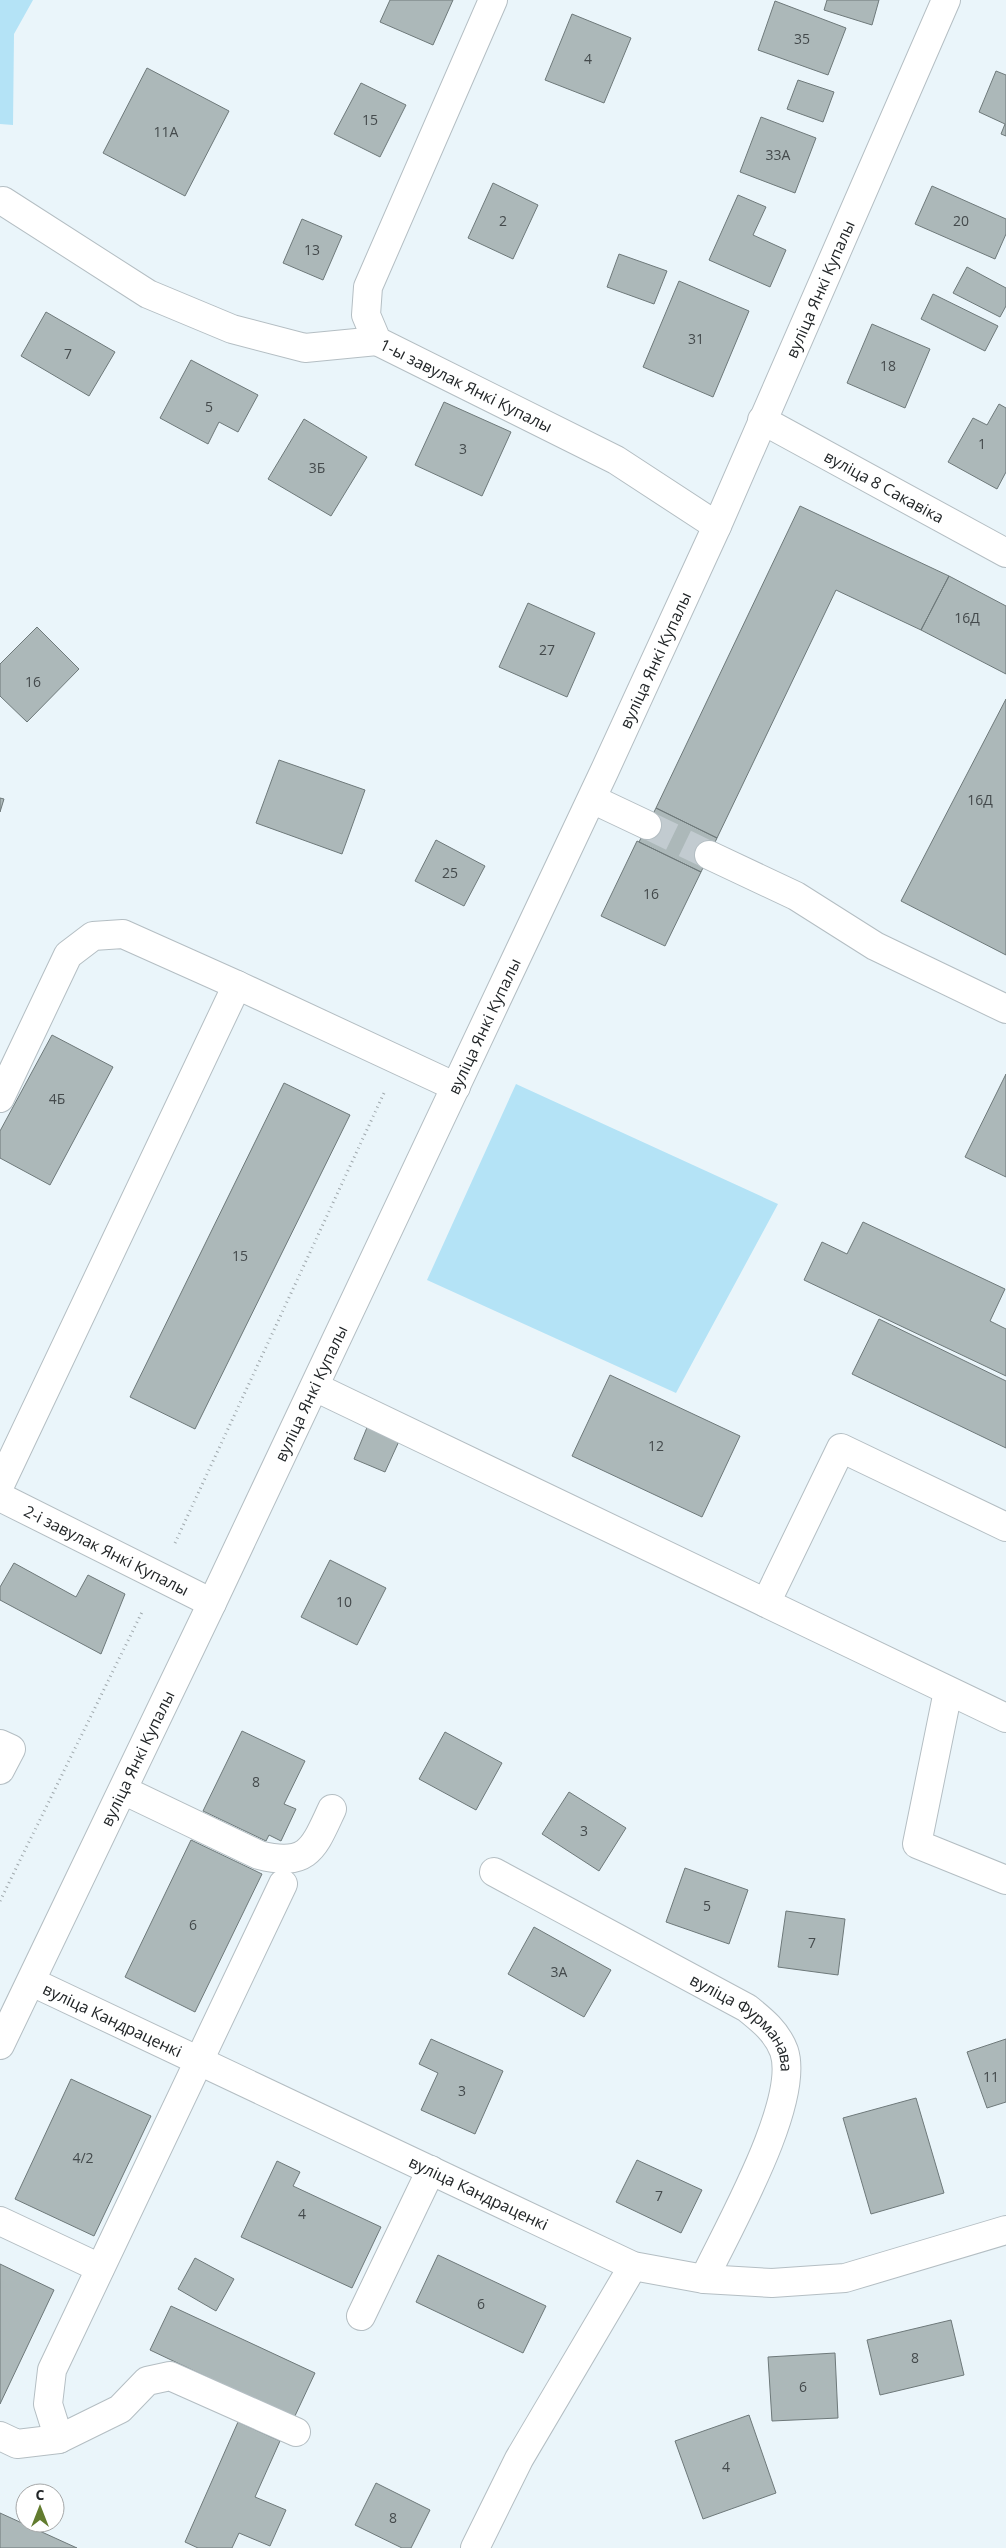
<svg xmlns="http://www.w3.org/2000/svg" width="1006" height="2548" font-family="'Open Sans',sans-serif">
<rect width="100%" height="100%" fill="#eaf5fa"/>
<path fill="#b4e3f6" d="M0,0H33L14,34L13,125L0,124Z
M516,1084L778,1204L676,1393L427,1280Z"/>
<path fill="#acb8b9" stroke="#6e797a" d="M390,0H453L433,45L380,22Z
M827,0H879L872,25L824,10Z
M775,1L846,28L828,75L758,50Z
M572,14L631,38L604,103L545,80Z
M147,68L229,111L185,196L103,153Z
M996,71L1006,75V136L1001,134L1005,124L979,112Z
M798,80L834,92L823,122L787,109Z
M361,83L406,105L380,157L334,134Z
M761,117L816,138L795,193L740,172Z
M493,183L538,205L513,259L468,238Z
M932,186L1006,219V234L995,259L915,224Z
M738,195L766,207L753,235L786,250L770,287L709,260Z
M302,219L342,236L323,280L283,263Z
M619,254L667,271L654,304L607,287Z
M967,267L1006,288V306L1000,317L953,293Z
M679,281L749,311L713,397L643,367Z
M933,294L998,326L985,351L921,319Z
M46,312L115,352L89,396L21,356Z
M872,324L930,349L905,408L847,383Z
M191,360L258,395L238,432L219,422L208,444L160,418Z
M444,402L511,432L482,496L415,465Z
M999,404L1006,408V472L997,489L948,462L973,418L987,425Z
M304,419L367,457L331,516L268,479Z
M800,506L949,576L921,630L836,590L717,838L656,808Z
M949,576L1006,606V674L921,630Z
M528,603L595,633L567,697L499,667Z
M37,627L79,669L27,722L0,696V664Z
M1006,699V955L901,901Z
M279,760L365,790L342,854L256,823Z
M0,798L4,799L0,812Z
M656,808L717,838L701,872L639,842Z
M436,840L485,866L464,906L415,881Z
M637,841L701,872L665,946L601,916Z
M52,1035L113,1067L50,1185L0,1158V1131Z
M1006,1074V1177L965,1157Z
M284,1083L350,1115L195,1429L130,1397Z
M863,1222L1005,1289L990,1321L1006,1329V1376L804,1280L822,1242L847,1254Z
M879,1319L1006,1381V1448L852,1374Z
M610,1375L740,1436L702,1517L572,1456Z
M368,1425L400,1439L385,1472L354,1459Z
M330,1560L386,1588L357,1645L301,1617Z
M14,1563L76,1597L88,1575L125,1594L101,1654L0,1600V1587Z
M242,1731L305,1761L284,1804L296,1809L281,1841L269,1835L266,1841L203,1811Z
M445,1732L502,1763L476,1810L419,1779Z
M569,1792L626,1828L599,1871L542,1834Z
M191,1840L262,1874L195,2012L125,1977Z
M685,1868L748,1890L729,1944L666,1922Z
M786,1911L845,1919L838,1975L778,1967Z
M534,1927L611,1970L584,2017L508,1974Z
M431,2039L503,2071L475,2134L421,2110L438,2073L419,2064Z
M1006,2039V2102L987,2108L967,2052Z
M71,2079L151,2116L94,2236L15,2199Z
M916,2098L944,2193L871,2214L843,2118Z
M637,2160L702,2190L681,2233L616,2202Z
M277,2161L300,2172L293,2186L381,2227L352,2288L241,2237Z
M438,2255L546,2306L523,2353L416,2302Z
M195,2258L234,2279L216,2311L178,2289Z
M0,2264L54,2290L0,2404Z
M171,2306L315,2373L294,2418L150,2350Z
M951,2320L964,2375L880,2395L867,2340Z
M835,2353L838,2418L772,2421L768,2357Z
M749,2415L776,2493L703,2519L675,2441Z
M238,2422L280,2441L255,2497L286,2510L270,2546L239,2533L232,2548H198L185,2542Z
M376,2483L430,2510L411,2548H402L355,2525Z
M0,2513L77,2548H0Z"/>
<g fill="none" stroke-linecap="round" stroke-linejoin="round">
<path stroke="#c2cbd0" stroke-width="28" stroke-dasharray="28 14" stroke-linecap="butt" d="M647,825L709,855"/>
<g stroke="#b4bec3" stroke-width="30">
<g id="minor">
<path id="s1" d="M493,0L368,287L366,315L377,341L616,460L717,526"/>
<path d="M3,201L148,294L232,329L305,348L377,341"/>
<path id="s2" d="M762,420L1006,553"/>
<path d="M592,799L647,825"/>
<path d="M709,855L796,896L875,946L1006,1009"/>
<path d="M0,1098L68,955L93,936L123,934L237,985"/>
<path d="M315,1387L1006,1718"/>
<path d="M0,1485L237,985L456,1087"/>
<path id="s3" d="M0,1497L212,1603"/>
<path d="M766,1603L841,1448L1006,1527"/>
<path d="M948,1691L917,1844L1006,1880"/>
<path d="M0,1744L11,1749L0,1770"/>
<path d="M123,1790L259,1855C309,1868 314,1847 332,1809"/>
<path id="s4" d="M494,1872L747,2008C762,2020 777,2032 784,2051C801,2102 727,2230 704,2279"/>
<path id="s5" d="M32,1982L633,2266L704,2279L772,2283L845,2278L1006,2230"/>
<path id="s6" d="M0,2045L212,1603L604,772L717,526L946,0"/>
<path d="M0,2221L100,2268"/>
<path d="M361,2316L431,2170"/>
<path d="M0,2436L17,2444L59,2439L120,2409L147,2381L170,2376L296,2432"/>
<path d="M59,2439L48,2404L52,2370L283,1884"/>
<path d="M475,2548L519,2459L633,2266"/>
</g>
</g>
<path stroke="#a0a9ad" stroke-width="3" stroke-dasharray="1 4" stroke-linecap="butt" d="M175,1543L384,1093
M0,1901L143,1610"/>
<use href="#minor" stroke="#fff" stroke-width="28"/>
</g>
<g text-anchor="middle" stroke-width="4" stroke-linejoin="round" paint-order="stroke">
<g font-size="14" fill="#444a4c">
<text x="802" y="44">35</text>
<text x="588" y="64">4</text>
<text x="370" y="125">15</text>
<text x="166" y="137">11А</text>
<text x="778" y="160">33А</text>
<text x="503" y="226">2</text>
<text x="961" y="226">20</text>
<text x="312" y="255">13</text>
<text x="696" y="344">31</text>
<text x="68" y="359">7</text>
<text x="888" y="371">18</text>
<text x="209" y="412">5</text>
<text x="982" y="449">1</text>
<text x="463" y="454">3</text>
<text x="317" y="473">3Б</text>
<text x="967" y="623">16Д</text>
<text x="547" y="655">27</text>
<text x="33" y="687">16</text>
<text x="980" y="805">16Д</text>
<text x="450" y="878">25</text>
<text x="651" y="899">16</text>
<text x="57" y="1104">4Б</text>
<text x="240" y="1261">15</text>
<text x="656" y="1451">12</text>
<text x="344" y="1607">10</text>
<text x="256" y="1787">8</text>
<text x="584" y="1836">3</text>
<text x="707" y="1911">5</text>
<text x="193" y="1930">6</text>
<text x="812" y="1948">7</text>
<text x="559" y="1977">3А</text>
<text x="991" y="2082">11</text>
<text x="462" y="2096">3</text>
<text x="83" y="2163">4/2</text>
<text x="659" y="2201">7</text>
<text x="302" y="2219">4</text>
<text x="481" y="2309">6</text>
<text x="915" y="2363">8</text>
<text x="803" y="2392">6</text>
<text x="726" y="2472">4</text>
<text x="393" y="2523">8</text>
</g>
<g font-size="16" fill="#212527" stroke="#fff">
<text dy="6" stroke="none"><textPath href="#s6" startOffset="1938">вуліца Янкі Купалы</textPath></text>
<text dy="6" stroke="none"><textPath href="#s1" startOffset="469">1-ы завулак Янкі Купалы</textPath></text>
<text dy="6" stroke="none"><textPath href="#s2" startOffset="139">вуліца 8 Сакавіка</textPath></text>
<text dy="6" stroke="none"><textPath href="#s6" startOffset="1532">вуліца Янкі Купалы</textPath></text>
<text dy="6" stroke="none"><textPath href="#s6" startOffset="1128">вуліца Янкі Купалы</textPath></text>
<text dy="6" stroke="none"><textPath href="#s6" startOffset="722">вуліца Янкі Купалы</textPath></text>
<text dy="6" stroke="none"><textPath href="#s3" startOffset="119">2-і завулак Янкі Купалы</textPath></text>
<text dy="6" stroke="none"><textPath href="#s6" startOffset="318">вуліца Янкі Купалы</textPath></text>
<text dy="6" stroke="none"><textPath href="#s5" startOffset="89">вуліца Кандраценкі</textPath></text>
<text dy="6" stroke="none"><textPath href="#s4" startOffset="295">вуліца Фурманава</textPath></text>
<text dy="6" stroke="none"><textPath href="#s5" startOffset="494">вуліца Кандраценкі</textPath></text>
</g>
</g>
<g transform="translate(40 2508)"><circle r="24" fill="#ffffff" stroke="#a6a8a9"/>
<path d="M0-4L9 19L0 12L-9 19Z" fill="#627c2f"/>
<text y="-8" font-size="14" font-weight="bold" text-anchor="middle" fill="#212527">С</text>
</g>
</svg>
